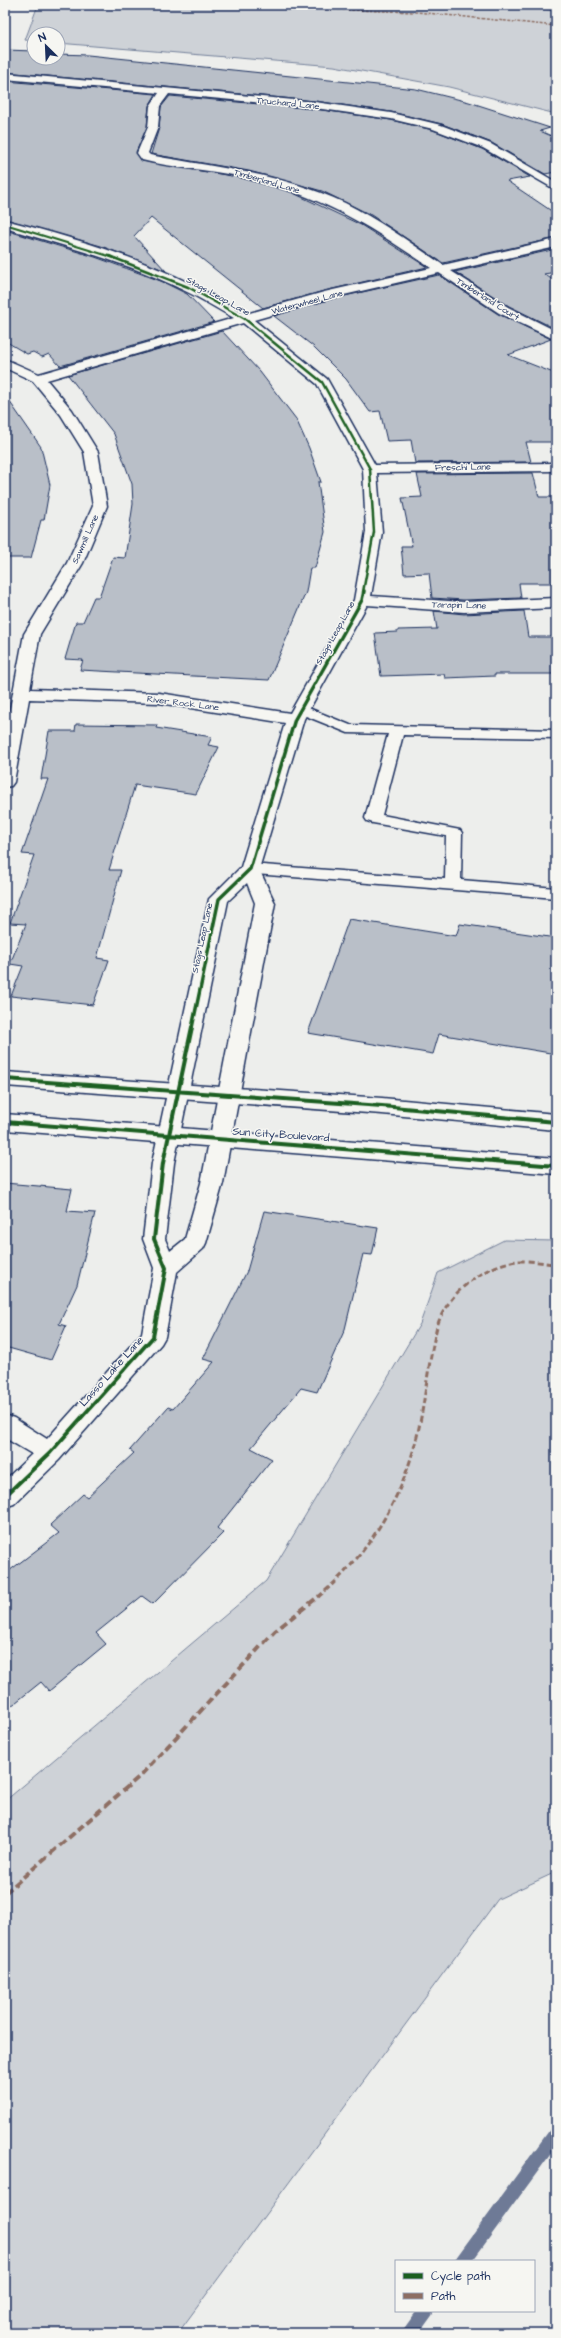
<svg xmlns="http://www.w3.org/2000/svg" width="561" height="2338" font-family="'Architects Daughter',sans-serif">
<rect width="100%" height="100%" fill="#edeeec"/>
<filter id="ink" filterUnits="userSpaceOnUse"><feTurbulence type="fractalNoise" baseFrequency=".025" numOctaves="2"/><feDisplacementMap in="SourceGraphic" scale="8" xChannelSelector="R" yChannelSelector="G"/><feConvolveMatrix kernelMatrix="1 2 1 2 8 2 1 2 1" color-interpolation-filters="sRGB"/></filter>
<g filter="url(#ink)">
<path fill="#ced2d7" stroke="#74809a" d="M38,5H516L556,11V114L449,87L334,66L58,43V34H34V41L25,40Z
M504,1240L556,1241V1872L498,1899L178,2333H5V1801L266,1581L420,1324L438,1273Z"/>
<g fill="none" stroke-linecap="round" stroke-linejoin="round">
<path stroke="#6e7a96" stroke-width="15" d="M463,2261L556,2134
M410,2333L426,2311"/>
</g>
<path fill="#b9bfc8" stroke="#1b2f5e" d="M5,50L34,51V58H58V54L88,55L416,89L469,102L550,128L540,131L556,138V172L545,174L492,143L442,124L391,112L315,101L5,72Z
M5,81L156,94L149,106L147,127L136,152L142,161L238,177L291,192L361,225L427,267L324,291L263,308L151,218L134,236L166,271L101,246L5,219Z
M170,96L315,109L391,120L433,130L482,149L530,177L507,181L556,214V238L443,263L371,215L322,191L249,171L151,154L159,128L161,107Z
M5,230L95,257L161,281L187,294L214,322L60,366L49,354L42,357L33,352L27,354L5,341Z
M556,249V272L544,274L556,282V329L509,306L455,272Z
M439,275L498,314L551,339L508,355L556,374V442H526L531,462L415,463L411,440L387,441L380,411L370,412L346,379L314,347L274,316L331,299Z
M222,331L260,372L296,419L309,448L321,482H318L325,532L315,568H310L306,592L269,680L80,670L83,660L65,659L76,622H83L94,597H99L113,557L125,558L133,504L132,484L114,434L68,375Z
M5,395L41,447L50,485L44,520H41L31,558H5Z
M533,473L539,497H556V583H519L521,598L464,600L432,598L429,573L404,574L401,546H412L402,498L422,497L417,474Z
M434,611L464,614L524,611L528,637H556V674H495V676L445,678L444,674L381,676L375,633L398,632V630L437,629Z
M76,724L157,725L156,728L212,737L208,745L219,747L196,794L135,785L109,870H121L97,958L109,960L93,1005L11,996L23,966L10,964L26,924L10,923L34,855L22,854L48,779H41L49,731H75Z
M349,919L456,936L460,924L556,938V1054L439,1034L433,1054L308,1033Z
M5,1183L72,1189L67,1211L95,1213L77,1285L59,1324L66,1326L51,1360L5,1347Z
M264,1211L378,1228L372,1255L363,1254L345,1329L317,1392L301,1388L251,1448L272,1459L217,1528L223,1533L153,1604L142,1596L96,1633L106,1644L49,1691L41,1682L5,1711V1574L59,1533L50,1525L83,1494L87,1497L134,1453L130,1450L168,1407L173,1409L214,1362L203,1359L247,1271Z"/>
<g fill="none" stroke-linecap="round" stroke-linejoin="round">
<g stroke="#1b2f5e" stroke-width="3">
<path id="service" d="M301,705L350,725L556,730V738L403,735L382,815L460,830L462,833L461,880L556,888V898L244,873L242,869L244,865L250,864L445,879L446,836L373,823L367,821L365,818L388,734L348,733L296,712L294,709L296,706Z"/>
</g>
<g stroke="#1b2f5e" stroke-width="3">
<path id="minor" d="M5,73L315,102L391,113L441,125L491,144L556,182V190L483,148L433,129L391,119L315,108L169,94L160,106L158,127L148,153L150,155C217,168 282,173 345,203C379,220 411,243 443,265L556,239V247L451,271L508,307L556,331V340L499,313L439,273L331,298L254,320L327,379L375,465L556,463V471L377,473L382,532L371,596L464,602L556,598V608L464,612L367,605L304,719L259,869L275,903L223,1183L206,1243L203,1249L177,1272L165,1337L161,1344L59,1460L14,1504L5,1507V1480L32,1454L5,1438V1415L14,1418L47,1439L142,1333L154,1268L143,1239L152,1163L209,899L241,867L285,723L159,703L29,699L14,782L11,786L5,787V735L24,634L67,563L93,506L84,452L61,415L33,381L5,368V359L39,374L234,318C217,309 201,298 183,290C127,262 65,246 5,228V220C67,236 136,256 193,285C211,294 228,305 246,314L324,292L431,268C367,224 315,192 238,176C206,169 173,168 142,160L137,153L148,127L150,106L159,93L5,79ZM243,323L317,384L363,469L366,532L354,600L290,713L159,693L30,689L40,634L83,563L107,506L98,452L72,410L47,380ZM247,883L255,903L201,1183L185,1239L170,1251L165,1239L174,1163L228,901Z"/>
</g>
<g stroke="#1b2f5e" stroke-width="3">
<path id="tertiary" d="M5,1072L382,1098L556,1114V1130L382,1114L5,1086Z
M5,1114L556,1158V1174L5,1130Z"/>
</g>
<use href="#service" fill="#f6f6f2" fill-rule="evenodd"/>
<use href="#minor" fill="#f6f6f2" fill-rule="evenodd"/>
<use href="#tertiary" fill="#f6f6f2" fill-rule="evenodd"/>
<path stroke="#8d6e63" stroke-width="1.5" stroke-dasharray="3 1.5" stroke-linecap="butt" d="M284,5L323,9L416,12L556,26"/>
<path stroke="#8d6e63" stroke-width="3" stroke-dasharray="6 3" stroke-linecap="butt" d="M318,1597C362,1561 394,1512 411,1458C425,1415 426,1370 437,1327C445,1296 480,1268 511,1262C524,1259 542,1263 556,1264"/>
<path stroke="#8d6e63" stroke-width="4" stroke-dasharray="8 4" stroke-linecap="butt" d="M5,1893L141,1775L275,1631L319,1596"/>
<g stroke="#f6f6f2" stroke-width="3">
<path id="cycleway-far3" d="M5,224L112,257"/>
</g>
<g stroke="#f6f6f2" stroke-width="4">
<path id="cycleway-far2" d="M109,256L188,287L245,319L322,382L370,469L374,532L363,592"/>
</g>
<g stroke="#f6f6f2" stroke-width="5.5">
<path id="cycleway-far1" d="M192,1028L219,899L250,869L295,719L362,600L364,591"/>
</g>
<g stroke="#f6f6f2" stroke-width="6">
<path id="cycleway" d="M5,1079L382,1106L556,1122
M5,1122L556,1166
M5,1496L50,1453L153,1337L166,1268L154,1239L163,1163L192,1027"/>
</g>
<use href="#cycleway-far3" stroke="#1b5e20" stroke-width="2"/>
<use href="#cycleway-far2" stroke="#1b5e20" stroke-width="2.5"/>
<use href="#cycleway-far1" stroke="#1b5e20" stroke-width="3.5"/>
<use href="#cycleway" stroke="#1b5e20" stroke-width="4"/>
</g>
</g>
<g text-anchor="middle" stroke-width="3" stroke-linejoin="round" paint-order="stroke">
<g font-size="9" fill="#1b2f5e" stroke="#f6f6f2">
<text transform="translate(288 103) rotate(6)" y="3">Truchard Lane</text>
<text transform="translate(267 181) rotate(16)" y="3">Timberland Lane</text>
<text transform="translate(218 296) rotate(29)" y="3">Stags Leap Lane</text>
<text transform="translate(488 299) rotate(32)" y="3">Timberland Court</text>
<text transform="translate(307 302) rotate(-15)" y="3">Waterwheel Lane</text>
<text transform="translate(463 467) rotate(-1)" y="3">Freschi Lane</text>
<text transform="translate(85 539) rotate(-66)" y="3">Sawmill Lane</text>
<text transform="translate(459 605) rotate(1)" y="3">Tarapin Lane</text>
<text transform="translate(335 633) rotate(-61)" y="3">Stags Leap Lane</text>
<text transform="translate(183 703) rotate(7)" y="3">River Rock Lane</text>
<text transform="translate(202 938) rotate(-78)" y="3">Stags Leap Lane</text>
</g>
<g font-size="11" fill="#1b2f5e" stroke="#f6f6f2">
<text transform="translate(281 1134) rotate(4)" y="4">Sun City Boulevard</text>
<text transform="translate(111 1371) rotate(-48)" y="4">Lasso Lake Lane</text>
</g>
</g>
<rect width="561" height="2338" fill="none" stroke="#f6f6f2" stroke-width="20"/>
<rect x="10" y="10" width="541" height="2318" fill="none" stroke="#1b2f5e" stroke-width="1.5" filter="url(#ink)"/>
<rect x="395" y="2260" width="140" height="52" fill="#f6f6f2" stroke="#9ea6b7"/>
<rect x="403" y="2273" width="20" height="6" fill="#1b5e20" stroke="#9ea6b7"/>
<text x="431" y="2280" font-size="12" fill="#1b2f5e">Cycle path</text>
<rect x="403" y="2293" width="20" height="6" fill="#8d6e63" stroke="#9ea6b7"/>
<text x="431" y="2300" font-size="12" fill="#1b2f5e">Path</text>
<g transform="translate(46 46) rotate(336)"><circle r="19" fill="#f6f6f2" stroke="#9ea6b7"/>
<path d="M0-3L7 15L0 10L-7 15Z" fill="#1b2f5e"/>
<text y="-6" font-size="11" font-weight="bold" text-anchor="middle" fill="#1b2f5e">N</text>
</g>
</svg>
